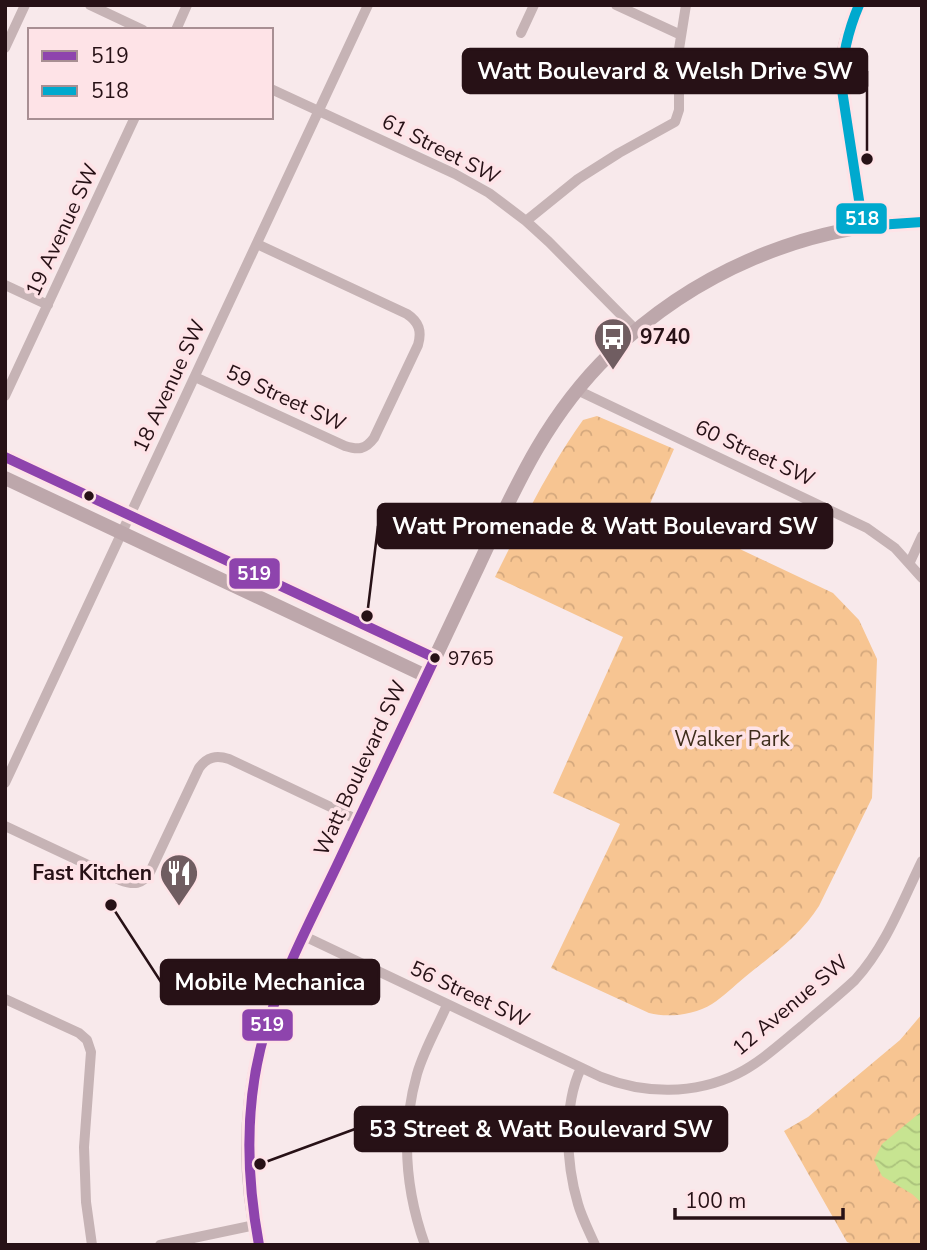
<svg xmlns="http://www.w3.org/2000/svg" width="927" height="1250" font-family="'Nunito Sans',sans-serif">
<defs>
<pattern id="park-crowns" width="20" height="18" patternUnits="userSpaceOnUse" patternTransform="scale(1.75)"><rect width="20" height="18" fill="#f7c592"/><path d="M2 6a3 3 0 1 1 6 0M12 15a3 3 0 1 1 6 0" fill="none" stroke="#d4a87d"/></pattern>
<pattern id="water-waves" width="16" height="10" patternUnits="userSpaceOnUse" patternTransform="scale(1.75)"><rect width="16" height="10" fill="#c7e491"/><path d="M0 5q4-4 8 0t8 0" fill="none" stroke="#abc37c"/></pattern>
</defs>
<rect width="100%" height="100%" fill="#f8e9eb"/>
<path fill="url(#park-crowns)" d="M597,416L674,449L649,506L833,593L859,620L877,659L872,798L819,906C801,935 772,955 745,977C734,986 723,997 712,1004C694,1015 668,1018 649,1013L551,968L620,824L553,793L623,637L495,577C522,523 548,469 583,420Z
M922,1014V1245H855L847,1242L784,1131L808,1117L900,1040Z"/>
<path fill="url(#water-waves)" d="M922,1111V1203L912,1194L882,1176L874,1160L882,1144Z"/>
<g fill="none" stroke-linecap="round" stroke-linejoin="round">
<path stroke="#c6b3b5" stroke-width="10" d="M90,5L143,30
M616,5L681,35
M176,30L187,5
M521,33L534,5
M5,48L25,5
M271,89L455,174L489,193L526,221L549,242L636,330
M526,221L578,179L619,153L675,122L679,110V49L686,5
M5,285L48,305
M195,377L345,446C358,450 365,450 374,438L418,345C422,331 419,322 407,314L257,244
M577,390L867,528L895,548L922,578
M5,396L135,117
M910,562L922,536
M5,783L368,5
M5,826L120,880C133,885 143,885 150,872L199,768C207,757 216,755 229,759L358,820
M304,936L601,1077C644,1094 694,1095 737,1074C761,1062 781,1043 802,1026C819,1011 838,996 855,980C886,946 902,902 922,861
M5,999L79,1033L87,1040L91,1052L84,1147L86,1202L92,1245
M581,1068C563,1106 566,1164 578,1204C582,1218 589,1231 595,1245
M160,1245L255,1225
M425,1245C405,1189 401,1131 417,1074C424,1050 437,1028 447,1005"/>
<path stroke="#bda7ab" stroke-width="14" d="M859,5C846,35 840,57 842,90L863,226
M5,457L435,658
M5,478L426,676
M259,1245C245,1181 244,1117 259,1053C271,1003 293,957 315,911C337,865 359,819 381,772C412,706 443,640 475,573C513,492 544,418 610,354C693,273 806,224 922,222"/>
<g stroke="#fee3e7" stroke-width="16">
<path id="bus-1" d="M5,457L435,658C403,725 372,792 340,859C315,912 287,964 269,1019C244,1093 245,1169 259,1245"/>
</g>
<g stroke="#fee3e7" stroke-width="16">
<path id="bus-2" d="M859,5C847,33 841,60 842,90L863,226
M863,226L922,222"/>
</g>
<use href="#bus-1" stroke="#8e44ad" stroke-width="10"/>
<use href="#bus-2" stroke="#00a9ce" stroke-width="10"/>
</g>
<defs>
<g id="bus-pin" transform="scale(2.0125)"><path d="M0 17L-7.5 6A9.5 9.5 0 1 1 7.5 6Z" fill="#705d61" stroke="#fee3e7"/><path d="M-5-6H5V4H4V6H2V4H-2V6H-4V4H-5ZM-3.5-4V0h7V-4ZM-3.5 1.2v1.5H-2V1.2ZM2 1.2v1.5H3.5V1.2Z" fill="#fff"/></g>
<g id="restaurant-pin" transform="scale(2.0125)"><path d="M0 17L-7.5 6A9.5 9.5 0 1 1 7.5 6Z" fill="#705d61" stroke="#fee3e7"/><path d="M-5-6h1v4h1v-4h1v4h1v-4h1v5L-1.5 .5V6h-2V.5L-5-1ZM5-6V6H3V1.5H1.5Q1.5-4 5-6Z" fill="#fff"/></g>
</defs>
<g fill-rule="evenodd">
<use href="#bus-pin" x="613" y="337"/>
<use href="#restaurant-pin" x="179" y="873"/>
</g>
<g fill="#271116" stroke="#fee3e7" stroke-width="2.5">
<circle cx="89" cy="496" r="6"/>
<circle cx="435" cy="658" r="6"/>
</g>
<g text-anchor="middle" stroke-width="7" stroke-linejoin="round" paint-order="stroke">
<g font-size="19" fill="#271116" stroke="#fee3e7" text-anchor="start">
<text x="448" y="665">9765</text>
</g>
<g font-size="21" fill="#271116" stroke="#fee3e7">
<text transform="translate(441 149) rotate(27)" y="7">61 Street SW</text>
<text transform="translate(62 230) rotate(-65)" y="7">19 Avenue SW</text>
<text transform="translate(169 386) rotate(-65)" y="7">18 Avenue SW</text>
<text transform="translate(286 398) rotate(25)" y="7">59 Street SW</text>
<text transform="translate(755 453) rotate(25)" y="7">60 Street SW</text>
<text transform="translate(360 768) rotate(-65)" y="7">Watt Boulevard SW</text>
<text transform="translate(470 994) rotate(25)" y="7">56 Street SW</text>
<text transform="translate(790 1005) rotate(-40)" y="7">12 Avenue SW</text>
</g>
<g font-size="21" font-weight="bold" fill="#271116" stroke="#fee3e7" text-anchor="start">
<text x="640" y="344">9740</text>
<text x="152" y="880" text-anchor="end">Fast Kitchen</text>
</g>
<g font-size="21" fill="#3f2e1c" stroke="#fee3e7">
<text x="732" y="746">Walker Park</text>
</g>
</g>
<path fill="none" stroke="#271116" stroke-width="2.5" d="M867 159L867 71M367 616L378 526M111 905L161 982M260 1164L355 1129"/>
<g fill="#271116" stroke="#fee3e7" stroke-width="2.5">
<circle cx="867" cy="159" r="7"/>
<circle cx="367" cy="616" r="7"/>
<circle cx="111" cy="905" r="7"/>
<circle cx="260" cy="1164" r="7"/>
</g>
<g fill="#271116" stroke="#271116" stroke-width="2.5">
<rect x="463" y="49" width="404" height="44" rx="7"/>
<rect x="378" y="504" width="454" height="44" rx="7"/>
<rect x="161" y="960" width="218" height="44" rx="7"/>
<rect x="355" y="1107" width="372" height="44" rx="7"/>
</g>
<g font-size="23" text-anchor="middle" font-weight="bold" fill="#fff">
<text x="665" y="79">Watt Boulevard &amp; Welsh Drive SW</text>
<text x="605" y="534">Watt Promenade &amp; Watt Boulevard SW</text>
<text x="270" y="990">Mobile Mechanica</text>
<text x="541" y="1137">53 Street &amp; Watt Boulevard SW</text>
</g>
<g stroke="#fee3e7" stroke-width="2.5">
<rect x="835" y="202" width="53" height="33" rx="7" fill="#00a9ce"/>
<rect x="228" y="557" width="53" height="33" rx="7" fill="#8e44ad"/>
<rect x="241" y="1008" width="53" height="34" rx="7" fill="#8e44ad"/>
</g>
<g font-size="19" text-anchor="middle" font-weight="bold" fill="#fff">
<text x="862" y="225">518</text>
<text x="254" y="580">519</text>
<text x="267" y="1031">519</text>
</g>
<rect width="927" height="1250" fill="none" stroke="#271116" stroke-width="14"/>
<rect x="28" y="28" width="245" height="91" fill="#fee3e7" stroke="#a88f93" stroke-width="2"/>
<rect x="42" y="51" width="35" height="10" fill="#8e44ad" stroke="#a88f93" stroke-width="2"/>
<text x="91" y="63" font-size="21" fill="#271116">519</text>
<rect x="42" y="86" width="35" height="10" fill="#00a9ce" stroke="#a88f93" stroke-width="2"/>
<text x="91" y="98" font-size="21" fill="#271116">518</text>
<path d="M675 1208v10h168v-10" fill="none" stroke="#271116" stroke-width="3.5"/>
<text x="685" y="1208" font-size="21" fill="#271116" stroke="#fee3e7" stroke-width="5" paint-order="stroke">100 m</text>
</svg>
